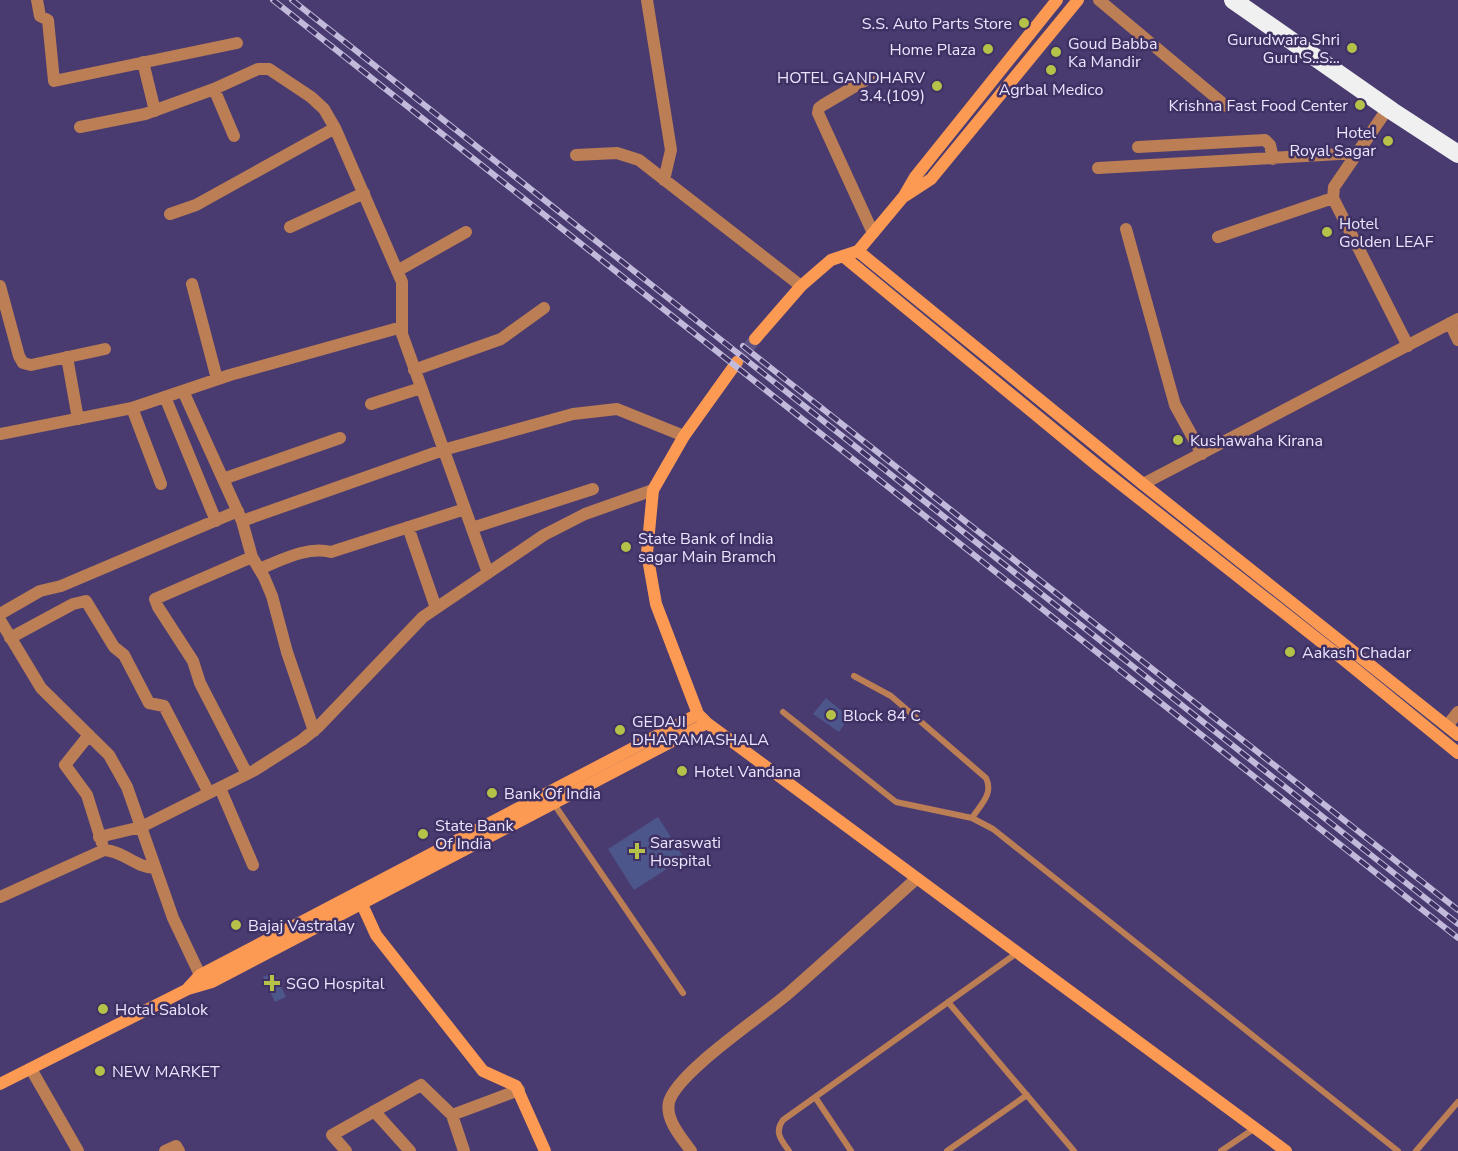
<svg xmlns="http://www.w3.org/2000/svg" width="1458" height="1151" font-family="'Nunito Sans',sans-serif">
<rect width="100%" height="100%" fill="#493b70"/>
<path fill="#4c568b" d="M826,698L849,717L839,732L813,714Z
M658,817L684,858L634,890L608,849Z
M274,972L286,997L275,1002L263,977Z"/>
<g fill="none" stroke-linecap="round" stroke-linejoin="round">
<path stroke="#615485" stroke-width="12" stroke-dasharray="12 6" stroke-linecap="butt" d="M737,362L755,339"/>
<path stroke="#bc7e54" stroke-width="6" d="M854,676L891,696L986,778C994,794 980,805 972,818
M783,712L896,802L972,818L993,829L1398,1151
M554,804L683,993
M948,1002L1074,1151
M815,1097L851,1151
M789,1151C781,1140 774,1132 783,1120L1017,953
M947,1151L1027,1095
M1221,1151L1255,1128
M1416,1151L1458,1102"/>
<path stroke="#bc7e54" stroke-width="12" d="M37,0L40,16L48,20L54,81L237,43
M647,0L671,150L664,180
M1099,0L1226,106
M143,62L155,111
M869,78L823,105L819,108L818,113L873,233
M214,89L234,136
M1388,108L1334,187L1333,198L1408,346
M80,127L145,114L214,89L258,69H269L311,97L324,109L335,128L402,282V334L488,573
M1138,147L1265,140L1270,145L1273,159
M576,155L617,153L639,160L801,286
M1098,168L1357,153
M170,214L196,205L335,128
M290,227L364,193
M1126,229L1175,405L1202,454
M1218,237L1333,198
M397,271L466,232
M192,284L217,379
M0,286L19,356L23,363L31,365L105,349
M1450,323L1458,340
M67,357L78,419
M414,370L501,339L544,308
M183,391L242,521L252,557L264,577L272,596L287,652L314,731
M165,397L216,521
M371,404L421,388
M132,408L161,484
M0,434L132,408L230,375L402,327
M223,479L340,438
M1143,484L1458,319
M242,521L443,450L573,414L617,409L684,436
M408,527L436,608
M472,528L593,489
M259,569C282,560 307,546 331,552L465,509
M0,614L40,591L61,586L238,511
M0,620L41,688L109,755L127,787L173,918L200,975
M10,638L73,604L86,601L114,647L124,655L149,703L164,706L209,793
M1447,726L1458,712
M89,735L65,765L87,795L102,843
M247,774L200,683L193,661L158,607L155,599L252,557
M220,788L253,865
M99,837L141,827L255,770L302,740L318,727L423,617L544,535L585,514L653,490
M0,897L104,850C124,851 134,867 155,868
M31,1069L78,1151
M374,1111L410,1151
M452,1115L464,1151
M165,1151L176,1146L179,1151
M346,1151L332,1135L421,1085L452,1115L519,1090
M691,1151C682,1138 665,1120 669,1102C677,1072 764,1015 790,992C832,955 874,917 916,879"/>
<path stroke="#fc9a54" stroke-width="12" d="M905,196L931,179L1078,0
M858,251L1143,484L1458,735
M843,256L1099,467L1344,660L1458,753
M755,339L801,286L831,260L858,251L904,196L915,177L1057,0
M737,362L684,436L653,490L647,553L656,604L698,714L707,723L1286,1151
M360,900L376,935L483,1071L516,1086L545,1151
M188,988L200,975L698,714
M0,1084L188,989L212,982L707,723"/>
<path stroke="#f0f0f0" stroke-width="18" d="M1233,0L1392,111L1458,154"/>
<g stroke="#c1badb" stroke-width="6">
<path id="rail" d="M273,0L1458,938
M292,0L1458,924
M743,346L1458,910"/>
</g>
<use href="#rail" stroke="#3f3164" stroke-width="4" stroke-dasharray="11" stroke-linecap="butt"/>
</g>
<g fill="#b6c149" stroke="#3f3164" stroke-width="2">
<circle cx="1024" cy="23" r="6"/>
<circle cx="1352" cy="48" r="6"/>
<circle cx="988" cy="49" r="6"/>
<circle cx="1056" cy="52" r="6"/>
<circle cx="1051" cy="70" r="6"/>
<circle cx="937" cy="86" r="6"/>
<circle cx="1360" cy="105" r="6"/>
<circle cx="1388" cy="141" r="6"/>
<circle cx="1327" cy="232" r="6"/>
<circle cx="1178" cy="440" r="6"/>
<circle cx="626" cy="547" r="6"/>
<circle cx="1290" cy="652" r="6"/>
<circle cx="831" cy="715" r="6"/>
<circle cx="620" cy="730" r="6"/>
<circle cx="682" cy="771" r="6"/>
<circle cx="492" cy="793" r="6"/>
<circle cx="423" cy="834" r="6"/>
<path d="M634 842h6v6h6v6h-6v6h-6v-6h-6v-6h6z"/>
<circle cx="236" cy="925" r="6"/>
<path d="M269 974h6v6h6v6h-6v6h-6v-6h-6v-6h6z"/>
<circle cx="103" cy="1009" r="6"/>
<circle cx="100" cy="1071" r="6"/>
</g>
<g text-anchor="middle" stroke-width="5" stroke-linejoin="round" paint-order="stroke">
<g font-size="16" fill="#eae5ff" stroke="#3f3164" text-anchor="start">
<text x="1012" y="29" text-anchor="end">S.S. Auto Parts Store</text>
<text x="1340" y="45" text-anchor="end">Gurudwara Shri<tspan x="1340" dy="18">Guru S..S...</tspan></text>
<text x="1068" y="49">Goud Babba<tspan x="1068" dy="18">Ka Mandir</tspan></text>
<text x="976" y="55" text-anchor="end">Home Plaza</text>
<text x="925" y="83" text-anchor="end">HOTEL GANDHARV<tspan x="925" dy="18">3.4.(109)</tspan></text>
<text x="1051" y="95" text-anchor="middle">Agrbal Medico</text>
<text x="1348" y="111" text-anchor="end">Krishna Fast Food Center</text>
<text x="1376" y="138" text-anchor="end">Hotel<tspan x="1376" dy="18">Royal Sagar</tspan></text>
<text x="1339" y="229">Hotel<tspan x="1339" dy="18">Golden LEAF</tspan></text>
<text x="1190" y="446">Kushawaha Kirana</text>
<text x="638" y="544">State Bank of India<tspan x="638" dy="18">sagar Main Bramch</tspan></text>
<text x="1302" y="658">Aakash Chadar</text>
<text x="843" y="721">Block 84 C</text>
<text x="632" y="727">GEDAJI<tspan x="632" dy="18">DHARAMASHALA</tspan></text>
<text x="694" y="777">Hotel Vandana</text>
<text x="504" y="799">Bank Of India</text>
<text x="435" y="831">State Bank<tspan x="435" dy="18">Of India</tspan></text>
<text x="650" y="848">Saraswati<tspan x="650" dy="18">Hospital</tspan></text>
<text x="248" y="931">Bajaj Vastralay</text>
<text x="286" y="989">SGO Hospital</text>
<text x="115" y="1015">Hotal Sablok</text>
<text x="112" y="1077">NEW MARKET</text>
</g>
</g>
</svg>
